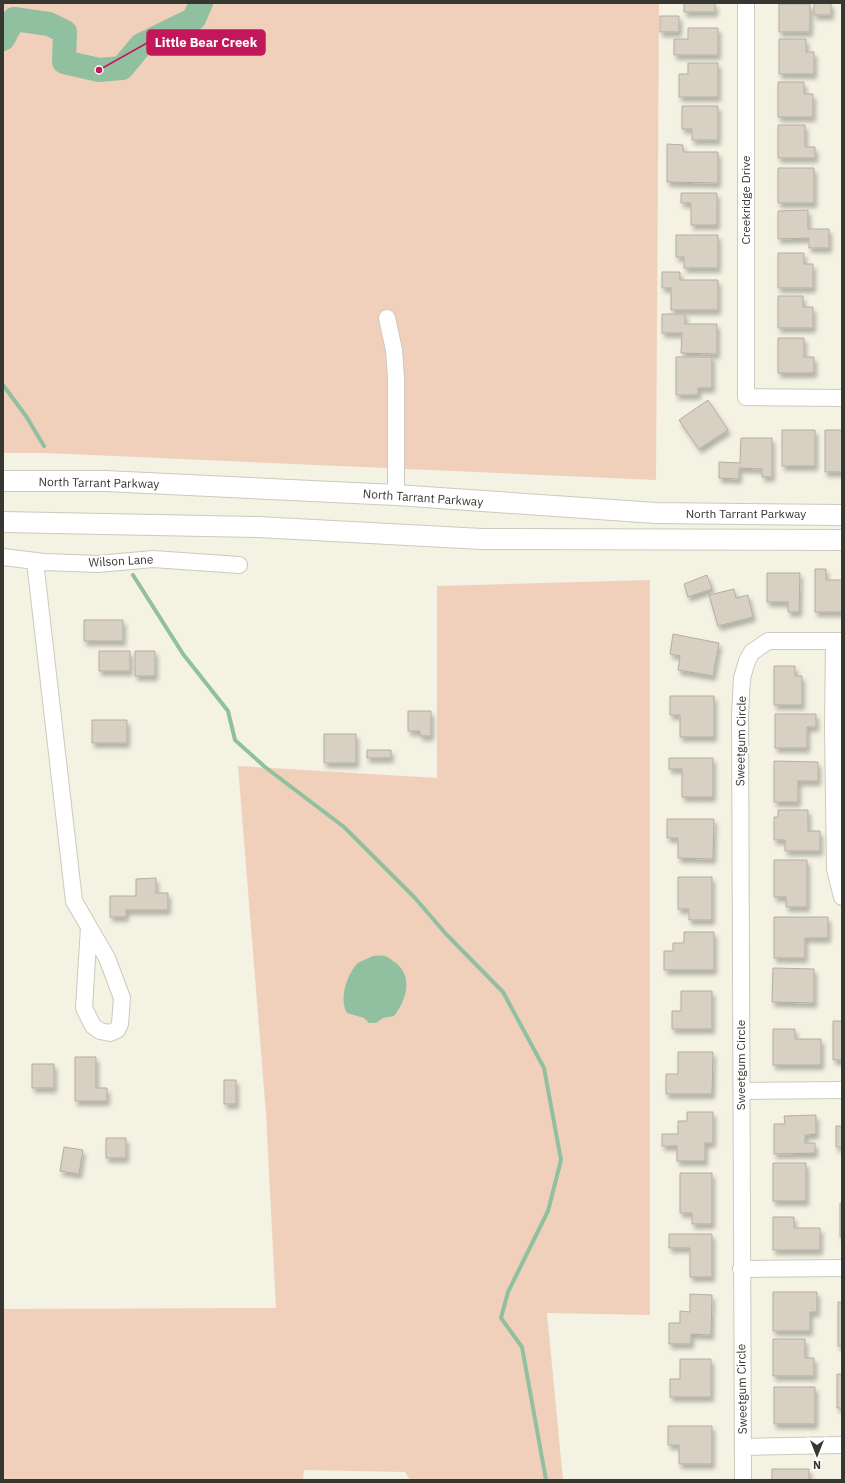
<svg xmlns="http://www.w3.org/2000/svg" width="845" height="1483" font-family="'IBM Plex Sans',sans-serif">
<defs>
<filter id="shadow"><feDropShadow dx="2.5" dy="4.5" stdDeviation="2" flood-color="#0004"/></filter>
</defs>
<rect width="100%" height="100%" fill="#f3f2e3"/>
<path fill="#f1d0bb" d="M3,3H659L656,480L46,453H3Z
M650,580V1315L547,1313L563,1480H410L405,1472L304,1470L303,1480H3V1309L276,1308L266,1114L238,766L437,778V586Z"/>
<path fill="#90c0a0" d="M373,956C377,956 381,955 385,956C388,957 391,959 393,961C414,974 407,1000 394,1016L383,1018L376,1023H369L364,1018L347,1013C339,1000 346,977 356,965C359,961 368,959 373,956Z"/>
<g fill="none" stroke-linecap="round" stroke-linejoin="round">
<path stroke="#90c0a0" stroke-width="4" d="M3,385L26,416L44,446
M133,575L183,654L228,711L235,740L265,767L344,827L415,898L446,934L503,992L544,1068L561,1160L548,1211L508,1292L501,1318L522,1347L546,1480"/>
<path stroke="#90c0a0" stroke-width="24" d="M3,39L14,19L49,24L65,32L64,62L99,70L122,68L141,45L194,19L201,3"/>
</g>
<path fill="#d8d0c3" stroke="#b5ada1" filter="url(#shadow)" d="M684,3H715V12H684Z
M814,3H831V15H814Z
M779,4H810V32H779Z
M660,16H679V32H660Z
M688,28H718V55H674V39H688Z
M779,39H806V52H814V74H779Z
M688,63H718V97H679V74H688Z
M778,82H804V94H813V117H778Z
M682,106H718V140H692V129H682Z
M778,125H805V147H815V158H778Z
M667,144L683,145V152H718V183L667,182Z
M778,168H814V203H778Z
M681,193H717V225H691V203H681Z
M808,210V229H829V248H809V238L778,239V211Z
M676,235H718V268H684V257H676Z
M778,253H804V264H813V288H778Z
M662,272H680V280H718V310H671V288H662Z
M778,296H803V307H813V328H778Z
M662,314H685V324H717V354L681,353L682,333H662Z
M778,338H804V357H814V373H778Z
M676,357H712V388H698V395H676Z
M708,400L728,430L699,449L679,420Z
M782,430H815V466H782Z
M825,430H842V472H825Z
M741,438H772V477H762V469L739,468V479L719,478V462L740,463Z
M815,569H826V580H842V612H815Z
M767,573H800L799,612H788V602H767Z
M707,575L712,589L688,597L684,584Z
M734,589L736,598L748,595L753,617L718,626L709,595Z
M84,620H123V641H84Z
M673,634L719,643L713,676L678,670L680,656L670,654Z
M99,651H130V671H99Z
M135,651H155V676H135Z
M774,666H795V676H802V705H774Z
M670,696H714V737H680V715H670Z
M408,711H431V736H420V731H408Z
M775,714H816V727H807V748H775Z
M92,720H127V743H92Z
M324,734H356V763H324Z
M367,750H391V758H367Z
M669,758H713V797H682V769H669Z
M774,761L818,762V781H798V802H774Z
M778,810H808V831H820V851H785V840H774V817H778Z
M667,819H714L713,859L678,858V838H667Z
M774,860H807V907H786V897H774Z
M678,877H712V920H689V909H678Z
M156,878V893H168V910H126V917H110V896H136V879Z
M774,917H828V938H805V958H774Z
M684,932H714V970H664V951H673V943H684Z
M773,968L814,969V1003L772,1002Z
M681,991H712V1029H672V1011H681Z
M833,1021H842V1060H833Z
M773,1029H795V1039H821V1065H773Z
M678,1052H713L712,1094H666V1074H678Z
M75,1057H96V1088H107V1101H75Z
M32,1064H54V1088H32Z
M224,1080H236V1104H224Z
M687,1112H713V1143H705V1161H677V1146H662V1134H678V1121H687Z
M816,1115V1134L805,1135V1143H815V1153L774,1154V1124H785L784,1116Z
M836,1126H842V1147H836Z
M106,1138H126V1158H106Z
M64,1147L83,1150L79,1174L60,1171Z
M773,1163H806V1201H773Z
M680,1173H712V1224H692V1213H680Z
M840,1203H842V1237H840Z
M773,1217H794V1228H820V1250H773Z
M669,1234H712V1277H690V1248H669Z
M773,1292H817V1312H810V1331H773Z
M690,1294L712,1295L711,1335L691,1334V1344H669V1323H680V1311L690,1312Z
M838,1302H842V1346H838Z
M773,1339H805V1358H814V1376H773Z
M680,1359H711V1397H670V1379H680Z
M837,1374H842V1408H837Z
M774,1387H815V1424H774Z
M668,1426H712V1464H679V1445H668Z
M772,1469H809V1480H772Z"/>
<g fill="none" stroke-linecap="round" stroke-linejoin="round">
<g stroke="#cbcabc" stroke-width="18">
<path id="minor" d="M746,3V397L842,398
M387,318L394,350L396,378V495
M3,557L44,562L98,564L153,559L239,565
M35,561L74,901L89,927L107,958L122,998L120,1024L117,1030L110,1033L100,1031L93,1026L84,1008L89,927
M834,641L833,728L835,869L842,897
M742,1091L842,1090
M741,1269L842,1268
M743,1447L842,1445
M743,1480L740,714L742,678L747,661L752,652L758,648L768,641H842"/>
</g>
<g stroke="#cbcabc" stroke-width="22">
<path id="major" d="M3,481H105L396,495L656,513L842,515
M3,522L258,527L482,539L842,540"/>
</g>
<use href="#minor" stroke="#fff" stroke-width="16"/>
<use href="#major" stroke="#fff" stroke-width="20"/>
</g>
<g text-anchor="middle" stroke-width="4" stroke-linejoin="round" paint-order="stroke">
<g font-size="12" fill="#373731" stroke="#fff">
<text transform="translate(746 200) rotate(-90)" y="4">Creekridge Drive</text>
<text transform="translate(99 483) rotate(1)" y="4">North Tarrant Parkway</text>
<text transform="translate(423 498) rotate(4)" y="4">North Tarrant Parkway</text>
<text x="746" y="518">North Tarrant Parkway</text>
<text transform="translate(121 561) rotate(-3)" y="4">Wilson Lane</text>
<text transform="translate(741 741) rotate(-89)" y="4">Sweetgum Circle</text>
<text transform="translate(741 1065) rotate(-90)" y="4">Sweetgum Circle</text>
<text transform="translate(742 1389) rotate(-91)" y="4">Sweetgum Circle</text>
</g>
</g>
<path fill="none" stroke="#c2185b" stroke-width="1.5" d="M99 70L147 43"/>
<circle fill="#c2185b" stroke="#fff" stroke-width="1.5" cx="99" cy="70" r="4"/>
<rect fill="#c2185b" stroke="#c2185b" stroke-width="1.5" x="147" y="30" width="118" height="25" rx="4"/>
<g font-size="13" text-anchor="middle" font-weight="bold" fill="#fff">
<text x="206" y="47">Little Bear Creek</text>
</g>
<rect width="845" height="1483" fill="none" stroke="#373731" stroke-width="8"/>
<g transform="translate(817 1455) rotate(180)" stroke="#ffffff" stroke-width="3" paint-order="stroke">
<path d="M0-3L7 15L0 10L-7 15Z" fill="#373731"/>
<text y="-6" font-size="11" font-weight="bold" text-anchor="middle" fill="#373731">N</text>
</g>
</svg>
